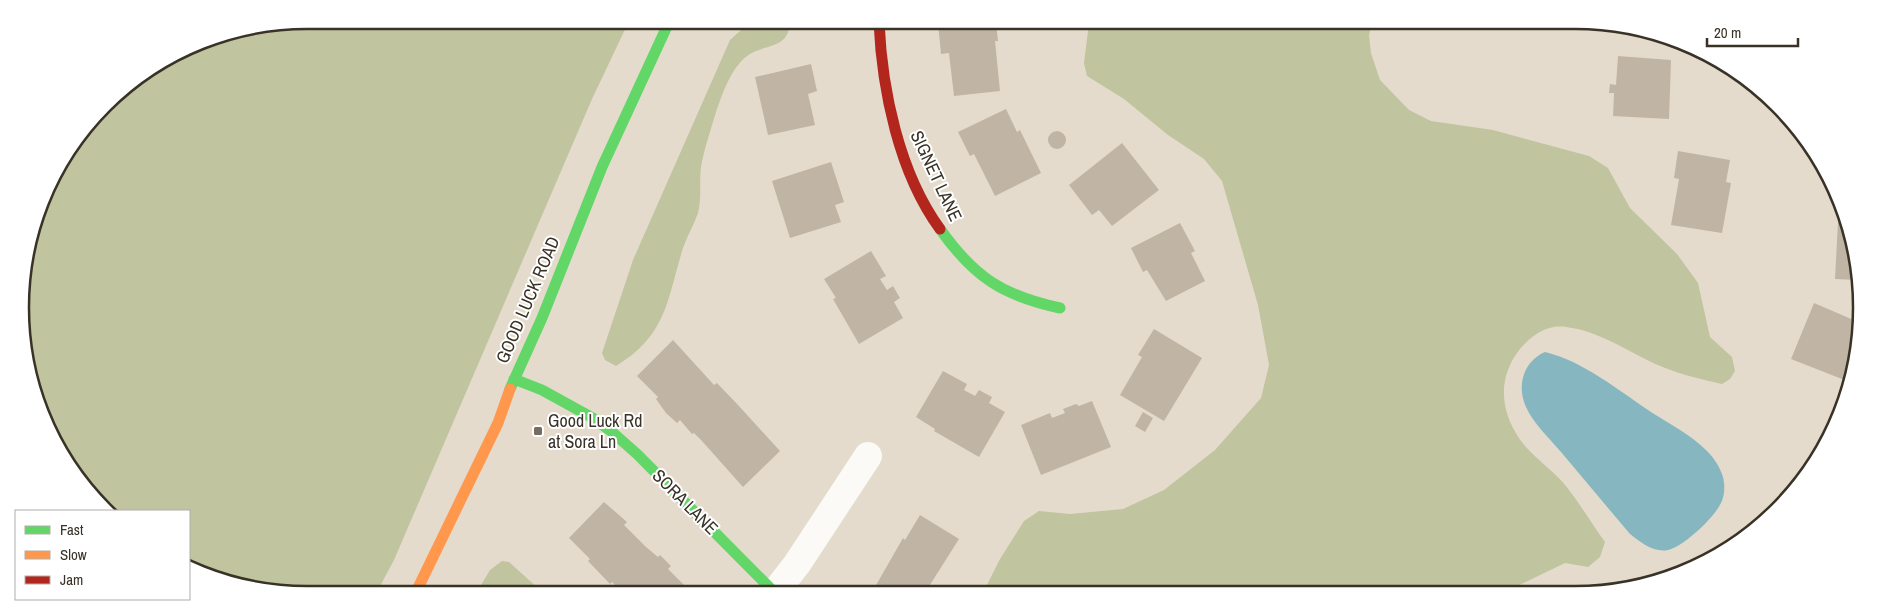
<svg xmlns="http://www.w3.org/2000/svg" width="1882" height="615" font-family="'Archivo Narrow',sans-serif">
<rect width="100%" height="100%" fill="#e4dbcc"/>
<path fill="#c0c49f" d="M308,20L629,21L592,99L394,560L378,590L251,589L189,564V511H112L69,467L30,382L22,270L50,180L118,92L198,42Z
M750,22H784L789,28C786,48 764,45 750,54C732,65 723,92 716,112C711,129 704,149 701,167C699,182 702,198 698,213C694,225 687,236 683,248C667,300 667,335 616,366L605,360L602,353L633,260L730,40Z
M1089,23L1372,24L1369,35L1371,53L1380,80L1409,110L1431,121L1493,130L1589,156L1608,168L1630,208L1677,254L1698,283L1710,337L1732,357L1735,371L1730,379L1722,384C1699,379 1675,373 1653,363C1624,349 1598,331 1566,327C1547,324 1531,336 1520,349C1495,380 1501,417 1525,446C1537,460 1554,471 1566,486C1580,504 1592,524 1605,542L1600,557L1588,567L1565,563L1515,587L1463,589L1454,592L984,591L1000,559L1024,521L1039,511L1070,514L1123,509L1164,490L1215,450L1261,398L1269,365L1258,305L1222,181L1204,159L1168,135L1124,99L1087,76L1084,63Z
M502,561L509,562L540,590H478L490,570Z"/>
<path fill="#86b7c0" d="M1545,352C1583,361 1618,390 1651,412C1670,424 1691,435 1707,451C1714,458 1720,467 1723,477C1725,485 1725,495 1721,503C1714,518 1683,547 1668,550C1654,553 1640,542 1630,534C1607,507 1584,479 1561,452C1549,438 1533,423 1526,407C1516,385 1524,361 1545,352Z"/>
<path fill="#c0b5a4" d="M938,23H996L998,41H995L1000,91L954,96L949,53L941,54Z
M1618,56L1671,60L1669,119L1613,116L1614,93H1609L1610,84L1616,85Z
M811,64L817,91L808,94L815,125L768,135L755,77Z
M1006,109L1017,132L1020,130L1041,173L995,196L974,154L970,156L958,132Z
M1048 140a9 9 0 1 1 18 0a9 9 0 1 1-18 0Z
M1122,143L1159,190L1112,226L1099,210L1092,215L1069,185Z
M1678,151L1730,160L1726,182L1731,183L1722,233L1671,225L1679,179L1674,178Z
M831,162L844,202L835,205L841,222L790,238L772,181Z
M1838,222L1845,223L1857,252L1856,280L1835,279Z
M1180,223L1195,251L1191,253L1205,281L1166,301L1147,270L1143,272L1131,248Z
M871,251L886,276L880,279L887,290L893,286L900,298L894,302L903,318L859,344L833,299L836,298L824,279Z
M1814,303L1856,321V359L1847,381L1791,359Z
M1154,329L1202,358L1164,421L1120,395L1142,357L1138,355Z
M673,340L714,385L717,383L738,405L780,451L743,487L702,441L694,433L692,434L680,420L677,423L666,413L656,399L658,397L637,376Z
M943,371L967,384L964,390L975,396L979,390L992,397L989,403L1005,412L979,457L934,431L935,429L916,417Z
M1092,401L1111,447L1041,475L1021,425L1050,413L1052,418L1065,413L1063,409L1076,404L1079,406Z
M1143,412L1153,418L1145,432L1135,426Z
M604,502L627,522L624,525L646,547L658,557L660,555L671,566L668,569L689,590H620L612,582L610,584L588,561L590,559L569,538Z
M920,515L959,539L928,588L925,591H868L872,585L875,587L903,538L905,540Z"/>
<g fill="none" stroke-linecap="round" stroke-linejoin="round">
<path stroke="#fbfaf7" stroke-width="28" d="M776,591L797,564L868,456"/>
<path stroke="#63d668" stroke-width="11" d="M940,229C974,277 1003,296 1060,308
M514,379L542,390L591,417L611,431L637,454L773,591
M510,389L542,318L602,167L669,22"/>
<path stroke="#ff974d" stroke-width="11" d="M417,590L498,423L510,389"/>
<path stroke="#b3261e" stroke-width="11" d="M879,22C882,90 899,173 940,229"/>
</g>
<rect fill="#756d61" stroke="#fff" stroke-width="2" x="533" y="426" width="10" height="10" rx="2.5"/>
<g text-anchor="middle" stroke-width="4" stroke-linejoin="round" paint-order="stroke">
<g font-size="18" fill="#393227" stroke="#fff">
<text transform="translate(936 176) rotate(65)" y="6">SIGNET LANE</text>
<text transform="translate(528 300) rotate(-67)" y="6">GOOD LUCK ROAD</text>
<text transform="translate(685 502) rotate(45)" y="6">SORA LANE</text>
</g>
<g font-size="18" fill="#393227" stroke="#fff" text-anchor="start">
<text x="548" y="427">Good Luck Rd<tspan x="548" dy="21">at Sora Ln</tspan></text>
</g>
</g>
<path d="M0 0H1882V615H0ZM307 29H1575A278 278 0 0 1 1853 307V308A278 278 0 0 1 1575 586H307A278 278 0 0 1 29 308V307A278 278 0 0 1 307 29Z" fill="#fff" fill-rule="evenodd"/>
<path fill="none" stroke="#393227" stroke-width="2.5" d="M307 29H1575A278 278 0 0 1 1853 307V308A278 278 0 0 1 1575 586H307A278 278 0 0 1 29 308V307A278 278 0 0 1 307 29Z"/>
<rect x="15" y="510" width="175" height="90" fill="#ffffff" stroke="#b0ada9"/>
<rect x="25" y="526" width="25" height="8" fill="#63d668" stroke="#b0ada9"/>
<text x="60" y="535" font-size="15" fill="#393227">Fast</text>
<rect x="25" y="551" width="25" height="8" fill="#ff974d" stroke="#b0ada9"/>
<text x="60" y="560" font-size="15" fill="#393227">Slow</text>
<rect x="25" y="576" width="25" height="8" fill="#b3261e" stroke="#b0ada9"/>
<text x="60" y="585" font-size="15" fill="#393227">Jam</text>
<path d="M1707 38v8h91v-8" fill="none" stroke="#393227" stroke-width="2.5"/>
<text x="1714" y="38" font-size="15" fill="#393227" stroke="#ffffff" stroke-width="4" paint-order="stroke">20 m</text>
</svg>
